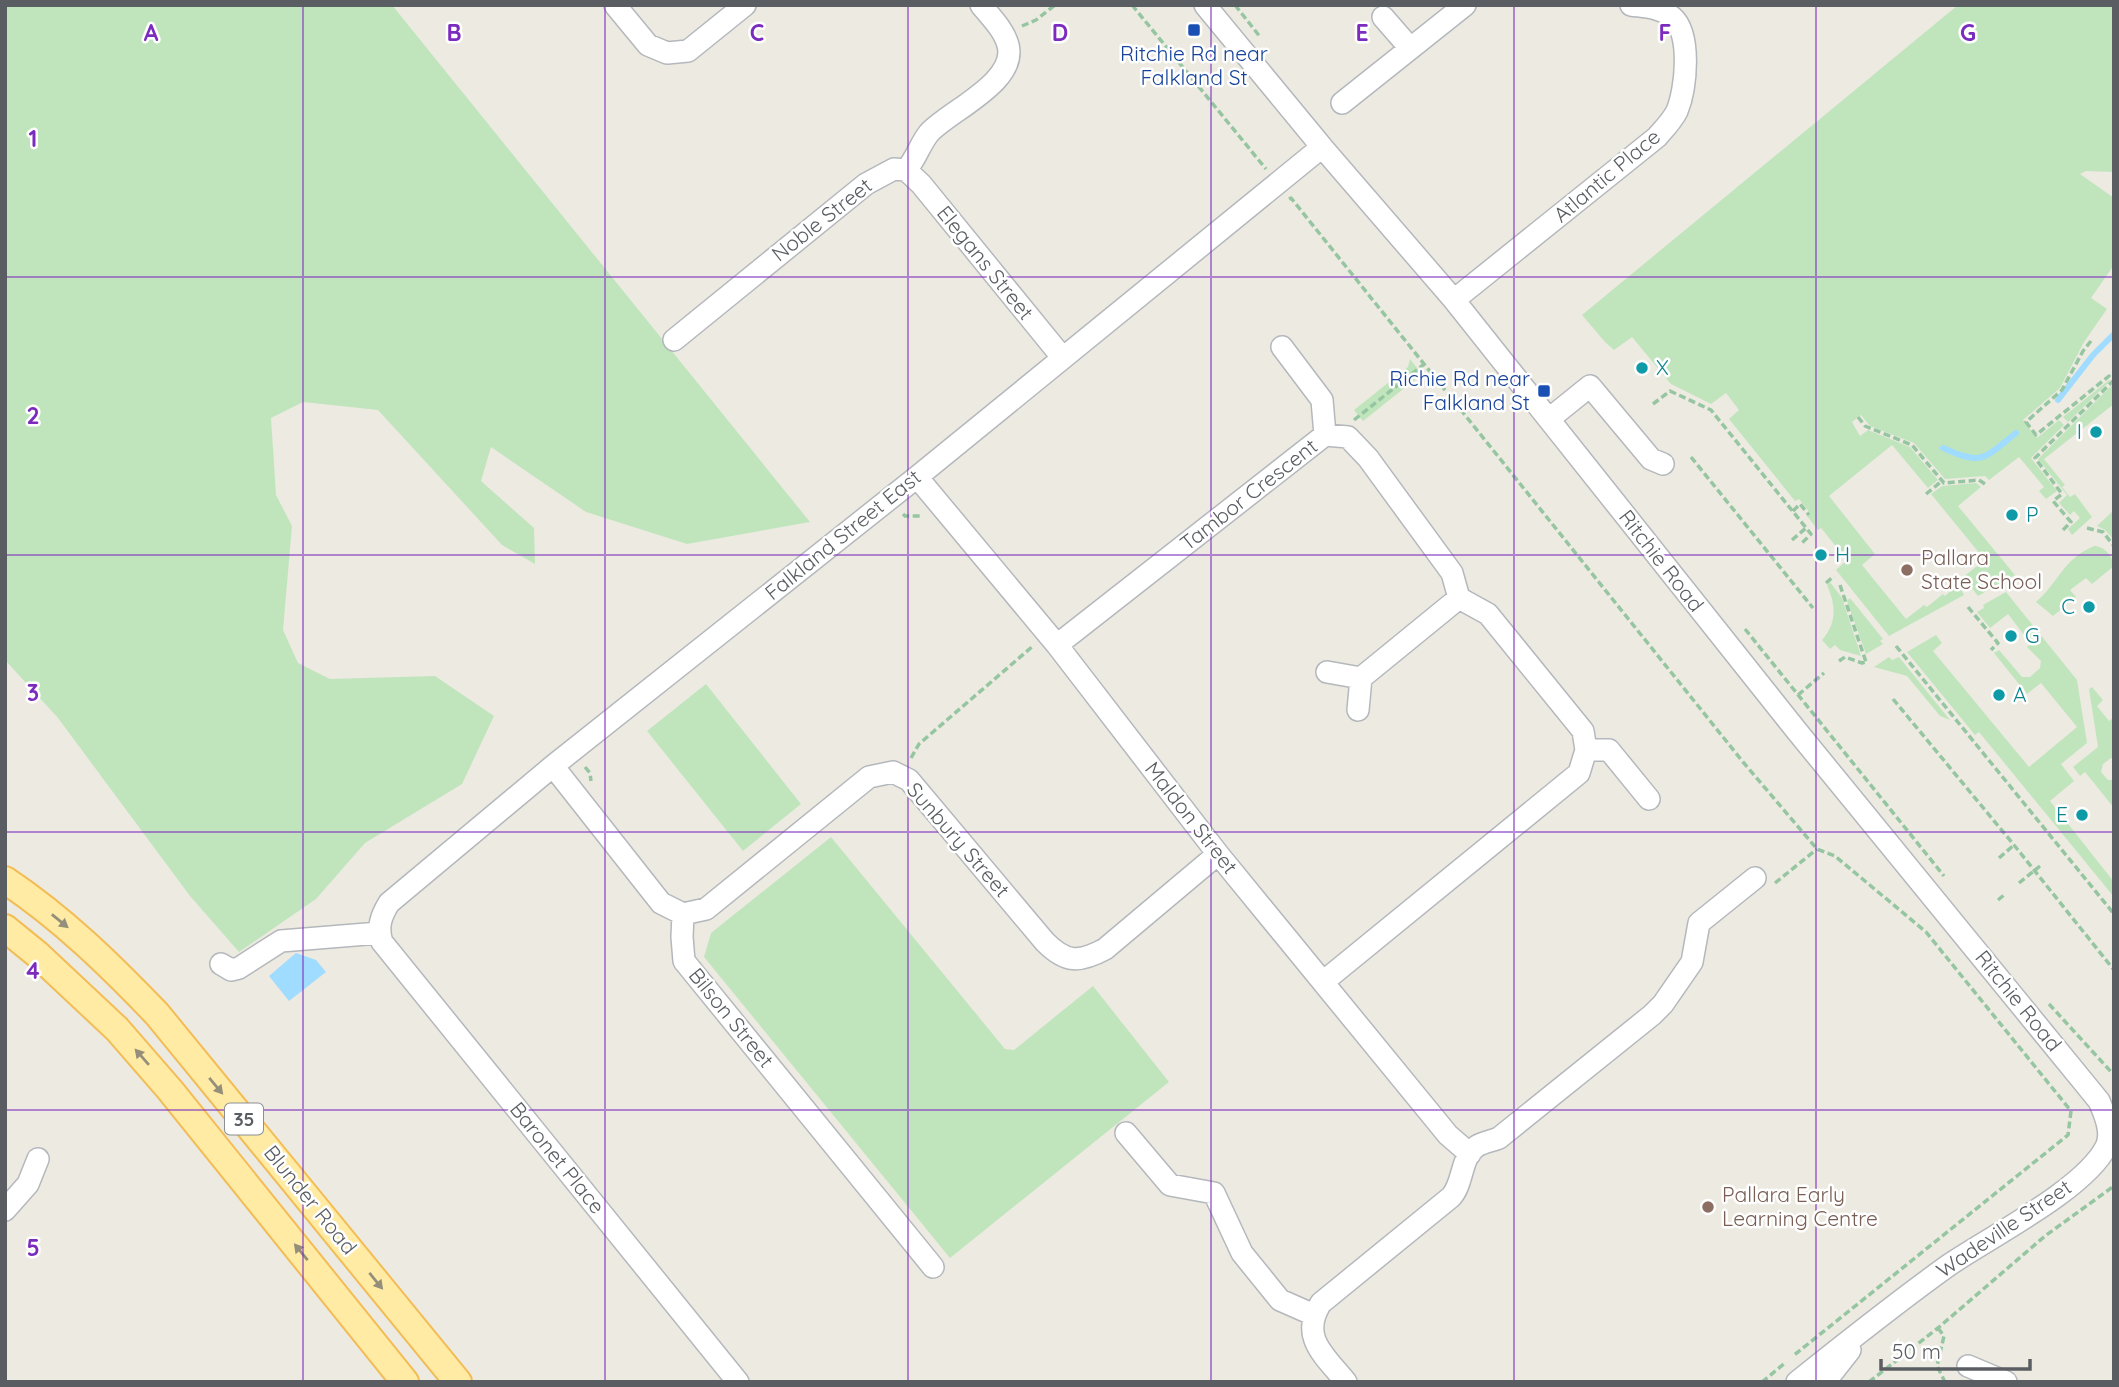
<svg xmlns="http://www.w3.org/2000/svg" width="2119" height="1387" font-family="Quicksand,sans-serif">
<rect width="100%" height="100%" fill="#edeae1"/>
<path fill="#c0e5bd" d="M5,5H392L810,522L687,544L586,512L491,447L481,481L534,528L535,564L502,545L378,410L303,402L271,418L276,495L292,526L283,630L298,663L330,679L435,676L494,716L462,784L365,843L316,899L239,952L190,896L58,718L5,660Z
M1958,5H2114V172L2086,171L2080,174L2114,198V265L2091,298L2107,309L2084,342L2060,388L2023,420L2037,438L2059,420L2064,425L2031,458L2057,491L2046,499L2039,491L2044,487L2019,457L1989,480L1985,476L1945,479L1914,443L1870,426L1861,415L1852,422L1860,436L1868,430L1910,447L1938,480L1928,488L1892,445L1829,496L1875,554L1862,565L1906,619L1924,605L1927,607L1943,594L1945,596L1958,584L1964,595L1889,636L1836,570L1847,560L1821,528L1818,530L1807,516L1810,513L1799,499L1795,501L1729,419L1739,410L1726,393L1711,404L1671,384L1632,337L1614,350L1605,342L1582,315Z
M1410,359L1425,378H1417L1363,421L1354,410L1408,367Z
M2109,380L2110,381L2068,422L2063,417Z
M2114,383V404L2044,459L2065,485L2062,487L2070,497L2075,494L2092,517L2072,535L2068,529L2080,518L2074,511L2070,515L2059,503L2067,495L2038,459Z
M1976,483L1981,487L1958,506L2015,575L1978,596L1963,577L1985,560L1931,494L1942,486Z
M2114,510V540L2105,530L2097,526Z
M2094,546C2104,546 2113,556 2114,566L2092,584L2086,578L2070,590L2076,597L2053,616L2036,602C2060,581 2062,560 2094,546Z
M1830,582L1842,598L1861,656L1840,650L1835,645L1830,649L1822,640C1837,623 1836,605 1827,585Z
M2006,592L2077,680L2087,743L2061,764L2074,781L2050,801L2114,882V897L1979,732L1975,735L1907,652L1936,635L1942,643L1933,651L2029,767L2077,727L2041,683L2027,694L1994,653L1999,650L2022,677H2030L2040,668L2041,661L2027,647L2031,644L2008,614L1990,628L1977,612L1984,608L1983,605Z
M1850,598L1883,639L1880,641L1883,644L1866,654L1847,601Z
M1889,657L1892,660L1899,657L1950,720L1940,716L1907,676L1874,667Z
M706,684L801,804L743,851L647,731Z
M2092,687L2103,700L2097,706L2109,721L2114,717V759L2111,758L2103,764L2101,772L2108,780H2114V808L2085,772L2080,776L2073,767L2098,747L2089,689Z
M831,837L1005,1049L1014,1050L1093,986L1169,1082L950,1258L704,957L711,933Z"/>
<path fill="#9fdcff" d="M296,953L316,960L326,972L289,1001L269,976Z"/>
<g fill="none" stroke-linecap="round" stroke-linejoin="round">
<path stroke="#9fdcff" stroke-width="6" d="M2058,400L2093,355L2114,334
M1943,448C1983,466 1983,459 2016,433"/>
<g stroke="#b4b8bc" stroke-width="24">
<path id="minor" d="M615,5L648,45L667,53L688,51L745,5
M1205,5L1322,147L1454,300L1796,730L2099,1101C2105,1115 2113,1133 2106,1147C2085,1189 1990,1237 1949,1265C1897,1302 1847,1342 1797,1382
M1383,17L1410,48
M1342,103L1465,5
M906,170L921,184L1062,357
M906,170C916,159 920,144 929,133C949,111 1018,82 1008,45C1004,30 991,17 981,5
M1454,300L1657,137C1664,129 1672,121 1677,111C1686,89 1692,34 1672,17C1660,7 1645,7 1631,5
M674,340L866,184L894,169L906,170
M1282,347L1322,400L1325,435
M1549,419L1590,386L1651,459L1663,464
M917,477L1057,645L1218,854L1448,1135L1470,1154
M1057,645L1325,435L1348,437L1368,458L1452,573L1459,598L1488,614L1583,731L1586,750L1579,773L1323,982
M1327,672L1361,678L1459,598
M1358,710L1361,678
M1586,750H1609L1649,799
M553,766L661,903L683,914L682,937L684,961L933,1267
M683,914L706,909L869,777L893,772L909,780L1045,942C1066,963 1079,963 1105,949L1218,854
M221,964L231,970L239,968L281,941L379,933
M1126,1133L1170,1185L1214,1193L1242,1253L1280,1300L1314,1315
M5,1210L28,1184L38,1159
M1968,1366L2006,1382
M738,1382L382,942C377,927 381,916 389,903L553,766L917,477L1322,147
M1346,1382C1325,1356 1299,1337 1321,1303L1451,1197C1464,1183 1460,1157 1477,1146C1484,1142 1492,1141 1499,1138L1652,1015L1663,1004L1692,962L1699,923L1755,878
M1825,1382L1850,1350"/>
</g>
<g stroke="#f2bc56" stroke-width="30">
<path id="major" d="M5,880C62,918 110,965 157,1014L458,1382
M5,928L37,954L117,1029L170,1090L405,1382"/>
</g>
<path stroke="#96c6a1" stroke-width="3.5" stroke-dasharray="7 3.5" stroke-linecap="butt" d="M1132,5L1266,169
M1235,5L1261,38
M1022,26L1036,20L1055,5
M1289,199L1291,198L1743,762L1817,849L1835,856L1926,932L2071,1111L2068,1135L1793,1356
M1653,404L1670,391L1711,410L1811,534L1800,545
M1858,417L1865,426L1912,445L1944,483L1979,480L1985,484
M1354,420L1423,365
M1691,457L1813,608
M1926,494L1942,481
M1793,511L1800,504L1809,515
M903,514L905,516H922
M2087,528L2103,532L2114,546
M2063,530L2071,522L2053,501L2062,494L2035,458L2113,381L2109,376L2036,435L2026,422L2062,390L2083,351L2091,341
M1792,540L1806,528
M1826,583L1834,576
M1840,585L1866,662
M1968,607L1998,643L1991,650
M1745,629L1944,876
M1896,646L2114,914
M1839,661L1845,657L1862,663L1866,662
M1798,695L1824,673
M1893,699L2014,845L2114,970
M911,758L919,744L1033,646
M585,767L590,773L591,781
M1999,858L2014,845
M1775,883L1817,849
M2019,883L2040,866
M1998,900L2004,895
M2049,1004L2114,1075
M1938,1328L1944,1336L1937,1366L1945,1382
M1762,1382L1785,1363
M1869,1382L1938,1328L2045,1236L2114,1186"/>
<use href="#minor" stroke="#fff" stroke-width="21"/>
<use href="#major" stroke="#ffeba4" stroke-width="26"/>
</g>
<defs><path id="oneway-solid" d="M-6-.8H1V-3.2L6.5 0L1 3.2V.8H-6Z" transform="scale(1.75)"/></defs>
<g fill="#948f7a">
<use href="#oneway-solid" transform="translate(60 921) rotate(39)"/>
<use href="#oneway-solid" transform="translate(142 1057) rotate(-131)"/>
<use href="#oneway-solid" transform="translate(216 1086) rotate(50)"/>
<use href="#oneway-solid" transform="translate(301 1252) rotate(-129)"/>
<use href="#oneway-solid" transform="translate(376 1281) rotate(51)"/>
</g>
<path fill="none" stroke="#7b2cbf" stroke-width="2" stroke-opacity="0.55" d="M303,5V1382M605,5V1382M908,5V1382M1211,5V1382M1514,5V1382M1816,5V1382M5,277H2114M5,555H2114M5,832H2114M5,1110H2114"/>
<g fill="#1a4fb4" stroke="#fff" stroke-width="2.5">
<rect x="1187" y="23" width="14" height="14" rx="3.5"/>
<rect x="1537" y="384" width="14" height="14" rx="3.5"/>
</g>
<g fill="#0f9aa8" stroke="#fff" stroke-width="2.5">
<circle cx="1642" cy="368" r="7"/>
<circle cx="2096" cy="432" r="7"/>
<circle cx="2012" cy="515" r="7"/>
<circle cx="1821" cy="555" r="7"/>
<circle cx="2089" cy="607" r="7"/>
<circle cx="2011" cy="636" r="7"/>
<circle cx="1999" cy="695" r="7"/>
<circle cx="2082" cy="815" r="7"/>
</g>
<g fill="#8d6e63" stroke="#fff" stroke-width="2.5">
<circle cx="1907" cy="570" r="7"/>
<circle cx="1708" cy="1207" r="7"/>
</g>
<g text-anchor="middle" stroke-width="5" stroke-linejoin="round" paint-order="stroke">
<rect fill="#fff" stroke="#8c8e92" stroke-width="2" x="225" y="1103.5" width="38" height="31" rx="5"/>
<g font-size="19" font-weight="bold" fill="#5a5e63">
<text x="244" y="1126">35</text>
</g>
<g font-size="21" fill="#164399" stroke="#fff">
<text x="1194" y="61">Ritchie Rd near<tspan x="1194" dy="24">Falkland St</tspan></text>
<text x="1530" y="386" text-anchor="end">Richie Rd near<tspan x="1530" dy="24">Falkland St</tspan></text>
</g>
<g font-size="21" fill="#5a5e63" stroke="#fff">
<text transform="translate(1607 176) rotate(-40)" y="7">Atlantic Place</text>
<text transform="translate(822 220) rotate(-38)" y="7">Noble Street</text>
<text transform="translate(985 263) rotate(51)" y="7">Elegans Street</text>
<text transform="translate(1249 495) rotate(-38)" y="7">Tambor Crescent</text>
<text transform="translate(843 535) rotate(-39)" y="7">Falkland Street East</text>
<text transform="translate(1661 561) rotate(52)" y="7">Ritchie Road</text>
<text transform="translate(1191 818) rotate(52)" y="7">Maldon Street</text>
<text transform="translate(958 840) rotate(49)" y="7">Sunbury Street</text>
<text transform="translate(2018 1001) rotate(51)" y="7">Ritchie Road</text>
<text transform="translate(731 1018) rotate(51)" y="7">Bilson Street</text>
<text transform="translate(557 1158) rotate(51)" y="7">Baronet Place</text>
<text transform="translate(310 1200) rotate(51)" y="7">Blunder Road</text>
<text transform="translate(2004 1229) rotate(-34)" y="7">Wadeville Street</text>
</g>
<g font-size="21" fill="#0d838f" stroke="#fff" text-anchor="start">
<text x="1656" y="375">X</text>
<text x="2082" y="439" text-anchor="end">I</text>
<text x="2026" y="522">P</text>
<text x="1835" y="562">H</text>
<text x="2075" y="614" text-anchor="end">C</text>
<text x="2025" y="643">G</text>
<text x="2013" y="702">A</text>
<text x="2068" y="822" text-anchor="end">E</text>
</g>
<g font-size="21" fill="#785e54" stroke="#fff" text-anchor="start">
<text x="1921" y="565">Pallara<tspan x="1921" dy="24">State School</tspan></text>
<text x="1722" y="1202">Pallara Early<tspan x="1722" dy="24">Learning Centre</tspan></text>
</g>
</g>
<g font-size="23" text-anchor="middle" font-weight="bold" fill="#7b2cbf" stroke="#fff" stroke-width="5" stroke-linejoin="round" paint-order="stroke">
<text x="151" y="41">A</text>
<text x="454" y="41">B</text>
<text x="757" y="41">C</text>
<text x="1060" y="41">D</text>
<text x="1362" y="41">E</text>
<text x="1665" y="41">F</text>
<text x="1968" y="41">G</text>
<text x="33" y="147">1</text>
<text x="33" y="424">2</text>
<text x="33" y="701">3</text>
<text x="33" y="979">4</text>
<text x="33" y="1256">5</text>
</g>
<rect width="2119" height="1387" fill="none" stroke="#5a5e63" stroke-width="14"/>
<path d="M1881 1359v10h149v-10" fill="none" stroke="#5a5e63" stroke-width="3.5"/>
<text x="1892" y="1359" font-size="21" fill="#5a5e63" stroke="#ffffff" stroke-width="5" paint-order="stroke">50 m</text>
</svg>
